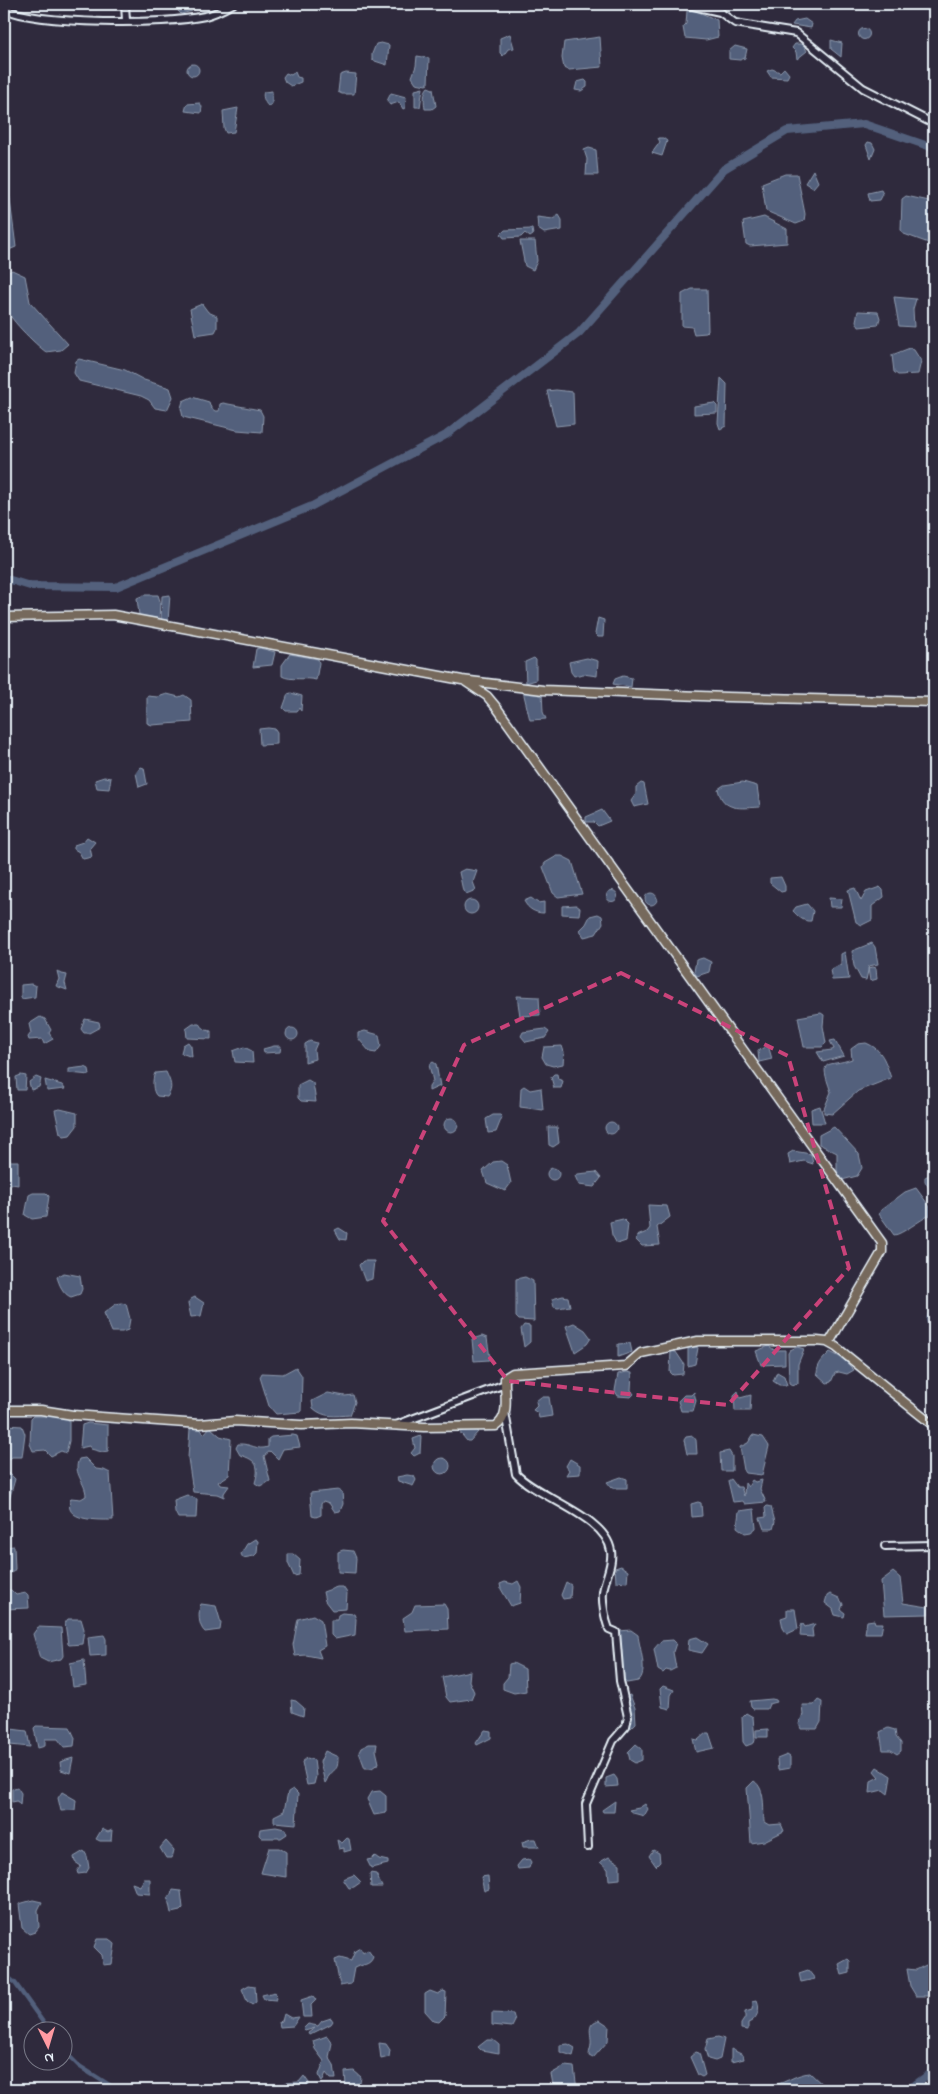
<svg xmlns="http://www.w3.org/2000/svg" width="938" height="2094" font-family="'Indie Flower',sans-serif">
<rect width="100%" height="100%" fill="#2f2a3d"/>
<filter id="ink" filterUnits="userSpaceOnUse"><feTurbulence type="fractalNoise" baseFrequency=".02" numOctaves="2"/><feDisplacementMap in="SourceGraphic" scale="10" xChannelSelector="R" yChannelSelector="G"/><feConvolveMatrix kernelMatrix="1 2 1 2 8 2 1 2 1" color-interpolation-filters="sRGB"/></filter>
<g filter="url(#ink)">
<path fill="#52607c" stroke="#8e9aae" d="M179,4H192V11L181,14L178,11Z
M694,10L717,20L718,37L706,40L685,38L683,27L686,24L687,11Z
M805,19L812,24L811,28L792,25L795,21Z
M858.5 34a5.5 5.5 0 1 1 11 0a5.5 5.5 0 1 1-11 0Z
M510,34L514,48L508,49L503,56L500,53V38Z
M600,37L602,67L569,70L564,68L562,58L564,42Z
M831,40L842,43L841,57L831,49Z
M381,43L389,45L387,65L372,60V54L376,44Z
M795,44H803L807,51L797,59L796,52L792,48Z
M735,46L747,49L745,58L740,60L729,59V51Z
M417,56L429,58L428,84L426,85L416,83L412,77L416,66Z
M187 70a6 6 0 1 1 12 0a6 6 0 1 1-12 0Z
M784,68L789,74L787,78L771,77L767,71L772,69L780,72Z
M295,72L297,77L301,78V82L291,86L285,82L283,77L286,73L291,75Z
M346,73L356,74L354,94H342L338,92L340,75Z
M585,80L587,82V87L581,91L575,90L577,82Z
M428,87L433,89L436,106L432,109H425C424,102 423,92 428,87Z
M423,88L420,107H415V90Z
M272,91V104L268,106C264,102 262,95 264,92Z
M391,93L406,97L405,108L403,109L399,102L390,105L387,101Z
M200,103L202,107L201,113L185,111L187,104Z
M238,108L234,132L226,133L224,128L223,111Z
M658,138H663L667,141L662,156L652,153L660,142Z
M868,142L872,143L875,149L871,159L866,145Z
M589,148L596,150L598,175H586L587,159L584,150Z
M4,154L7,156V177L16,247L4,252Z
M813,170L818,182L813,188L805,183Z
M785,174H797L805,214L804,221L796,224L766,211L762,183Z
M881,190L883,194L880,200L870,201L868,193Z
M906,196L934,202V245L904,234L901,230L902,199Z
M559,215L562,220V230L544,233L538,229L537,217L553,219Z
M764,217L787,229V243L750,246L746,244L743,222Z
M532,229L533,235L530,237L525,233L521,237L504,238L501,234L505,230Z
M520,241H535L537,261L533,270L525,266Z
M12,270L25,276L30,302L68,344L61,350L46,352C35,344 7,317 4,304C1,295 4,282 7,273Z
M692,289H707L708,331L706,333L694,334L692,327L682,326V294Z
M894,297L916,299L913,309L914,327L899,326Z
M202,304L208,312L217,316V328L215,332L195,335L190,309Z
M858,311L878,312L880,318L878,325L859,327L856,321Z
M910,348L914,350L921,361L918,374L898,375L894,372L892,355Z
M79,359L125,370L144,380L170,388L173,397L167,410L155,408L149,400L141,396L79,381L74,373L76,361Z
M721,378L727,384L726,426L720,429L718,423Z
M556,390L573,392L574,424L556,426L547,391Z
M192,397L209,402L211,408L215,411H219L220,404L223,403L260,410L263,416L262,432L237,430L183,417L181,408L183,401Z
M714,403L717,406V413L694,414V406Z
M144,595H158L160,601L159,620L145,619L139,615L137,598Z
M170,595L168,621L161,619L162,596Z
M598,618L604,620L603,637H598L595,634Z
M260,648L275,652L272,665L253,667L256,649Z
M290,654L318,659L319,663L316,680C306,677 290,681 282,676V665Z
M534,658L536,660V680L526,683L525,662Z
M587,658L598,661L597,676L583,674L574,676L571,672L569,662Z
M623,676L632,678L631,687L613,684L615,679Z
M523,691L542,692L543,712L546,719L530,720Z
M291,693L302,696L301,711L299,708L297,711H286L283,708L288,694Z
M167,694L179,697L184,695L191,700L192,722L152,725L147,723V696L158,697Z
M268,728L275,729L277,732V744L260,745L259,729Z
M141,767L144,768L147,784L139,787L136,773Z
M104,777L111,778L109,789L97,788L95,780Z
M743,782L757,786L760,807C741,808 723,812 718,789L724,785Z
M641,783L644,784L648,804L634,807L631,801L636,794V787Z
M602,810L610,821L598,826L594,822H586V817Z
M87,837L95,842L90,848L92,857L83,859L79,852L74,849V845L83,842Z
M557,856H562L572,861L582,894L558,897L553,893L543,867L545,863Z
M465,869L477,871L473,882L476,890L466,894L463,891L459,872Z
M781,877L785,886V891L781,892L770,883V878Z
M880,887L883,890L884,897L872,906V920L862,925L856,922L848,890L855,888L861,901L866,892Z
M606.5 896a5.5 5.5 0 1 1 11 0a5.5 5.5 0 1 1-11 0Z
M645 899a6 6 0 1 1 12 0a6 6 0 1 1-12 0Z
M531,898L538,903L544,902V913C535,913 528,909 524,901Z
M829,898L842,899L841,907H830Z
M464 907a7 7 0 1 1 14 0a7 7 0 1 1-14 0Z
M807,904L813,911L811,921C803,922 798,916 793,911L796,907Z
M576,905L580,908L579,915L562,914V906Z
M598,914L602,916L603,923L596,934L584,937L580,930L586,924L590,916Z
M872,943L875,947L878,964L869,966L866,980L861,979L854,966L852,951Z
M845,952L849,979L832,980L830,970L841,964V954Z
M703,958L711,962L709,972L697,976L694,972L696,960Z
M873,967L876,968L877,979L870,981L868,968Z
M57,971L62,974L67,975L65,983L67,990L56,986L59,979Z
M31,984L36,986L35,997L21,999V985Z
M517,996L539,997L540,1015L520,1016Z
M821,1013L824,1015L823,1026L826,1043L822,1047H804L798,1017Z
M40,1017L45,1019L51,1030L49,1033L53,1039L44,1044L42,1039L29,1040L28,1037L31,1033L29,1024Z
M85,1019L99,1022L100,1027L89,1033H84L81,1029Z
M193,1024H199L206,1030L211,1031V1039L187,1038L186,1029Z
M286 1034a6 6 0 1 1 12 0a6 6 0 1 1-12 0Z
M545,1029L549,1032L545,1038L526,1042L521,1036L523,1032Z
M365,1031L379,1035L381,1046L376,1053L370,1052L358,1038V1033Z
M835,1040L844,1056L823,1062L817,1052L832,1050L834,1049L830,1041Z
M310,1041L317,1043L314,1050L315,1059L305,1062V1044Z
M188,1042L191,1046L192,1057L181,1053L183,1045Z
M866,1043C883,1050 885,1061 891,1078L858,1091L832,1114L824,1113V1109L831,1092C818,1056 827,1068 852,1059L851,1049L858,1044Z
M768,1045L772,1059L759,1062L758,1051Z
M274,1046H281L280,1052L264,1053L263,1049Z
M562,1046L564,1052L563,1064L553,1066L546,1064L542,1057L544,1047Z
M244,1047L252,1051L253,1063L235,1062L233,1051Z
M433,1062L436,1064L440,1086L429,1091V1087L433,1081L429,1065Z
M85,1067L89,1069L90,1075L69,1073V1069Z
M166,1072C170,1081 174,1088 167,1097L157,1096C152,1092 152,1079 155,1073Z
M554,1074H557L558,1079L563,1081L561,1088H554L551,1077Z
M21,1075L26,1076L25,1090H17L16,1077Z
M36,1077L41,1079L39,1087L31,1090L29,1082Z
M45,1080L62,1085L65,1089L47,1091Z
M308,1080L313,1083L316,1102L301,1101L298,1098V1085Z
M524,1086L530,1090L541,1088L543,1110L520,1107L521,1088Z
M820,1106L825,1123H812L811,1109Z
M60,1109L77,1113V1126L70,1135L64,1136L60,1133L55,1110Z
M493,1115H500L502,1117L496,1132L488,1133L486,1119Z
M444 1125a7 7 0 1 1 14 0a7 7 0 1 1-14 0Z
M605 1128a6 6 0 1 1 12 0a6 6 0 1 1-12 0Z
M548,1127H557L559,1143L553,1147L549,1145Z
M834,1127L859,1154L862,1168L857,1176L842,1180L837,1178V1153L819,1144V1135Z
M793,1151L811,1154L813,1164L804,1161L790,1164L788,1154Z
M9,1161H18V1185L6,1183L4,1167Z
M501,1161L507,1165L511,1183L505,1191L487,1183L483,1171L493,1162Z
M547 1174a6 6 0 1 1 12 0a6 6 0 1 1-12 0Z
M596,1172L601,1178L594,1187L579,1185L575,1176L578,1174Z
M934,1173V1197L925,1181V1177Z
M916,1188L930,1207V1215C921,1219 901,1235 894,1235L879,1214L881,1210L905,1192Z
M33,1193H46L49,1196L46,1217L32,1219L25,1215L29,1195Z
M648,1205L667,1206L670,1217L657,1227L660,1245L642,1246L636,1240L637,1236L647,1232L650,1228Z
M623,1219L628,1224L626,1241L617,1244L612,1235L610,1222Z
M339,1228L347,1233L346,1240L340,1239L335,1230Z
M363,1261H374L372,1279L365,1281L359,1265Z
M64,1273L80,1276L82,1289L80,1294L71,1297C63,1294 59,1284 57,1277Z
M525,1277L533,1281L534,1321L519,1320L516,1317V1279Z
M563,1296L568,1297L570,1306L558,1308L554,1307L552,1299Z
M195,1297L204,1303L201,1316L191,1317L188,1303L191,1299Z
M121,1303L126,1304L130,1319L128,1330L122,1332H112L104,1313L116,1304Z
M574,1323L585,1330L591,1338L587,1344L575,1352L566,1326Z
M524,1325L530,1326V1342L524,1347L521,1329Z
M482,1336L487,1338L490,1358L489,1360L474,1361L472,1339Z
M630,1343L632,1352L618,1357V1344Z
M769,1346L774,1350H785V1364L761,1365L756,1351Z
M696,1347L698,1348L695,1364L688,1366V1348Z
M797,1347L804,1349L798,1364V1383L792,1385L789,1383L788,1353L790,1350Z
M671,1351L676,1352L684,1364L683,1374L673,1375L670,1372Z
M830,1352L842,1358L854,1370L847,1374L839,1372L835,1373L831,1382L827,1383L817,1374C817,1364 824,1358 830,1352Z
M296,1367L302,1376L301,1412L276,1414L269,1406L260,1377L262,1373L283,1374Z
M627,1372L632,1373L631,1390L634,1394L631,1397L618,1396L615,1391L618,1374Z
M777,1372L784,1376L787,1385H779L773,1381Z
M738,1391L740,1398L751,1395L750,1411H735L734,1395Z
M694,1392L696,1401L693,1411H681L678,1401L684,1395H691Z
M328,1393L345,1396L353,1395L355,1402L350,1415C335,1416 324,1418 313,1408L312,1401Z
M541,1397H549L552,1416L539,1418L538,1413L533,1410L537,1406L536,1401Z
M33,1416H62L69,1420V1441L66,1453L61,1451L51,1456L45,1450L33,1451L30,1444L31,1418Z
M4,1417L6,1425L22,1426L25,1434L22,1457H12L4,1463Z
M88,1423L108,1425V1451L102,1452L91,1449L89,1446L80,1448L82,1425Z
M199,1427L204,1434L210,1427L220,1436L231,1439L229,1475L218,1482L220,1485L229,1486L224,1493V1497L217,1494L193,1492L188,1458L190,1429Z
M472,1428L478,1432L470,1441H467L458,1430Z
M293,1435L297,1436L300,1447L283,1449L278,1459L270,1451L264,1456L270,1481L260,1486L255,1483C260,1466 257,1460 240,1455L236,1448L238,1444C251,1443 257,1451 268,1447V1439L271,1437Z
M753,1435L763,1437L769,1446L762,1475L746,1473L744,1470L740,1447L748,1443Z
M421,1436L420,1453L414,1456L411,1453L415,1448L413,1439Z
M693,1436L696,1440L697,1454H687L684,1440L686,1437Z
M729,1451L732,1456V1471H721L720,1453Z
M85,1458L96,1469L104,1470L110,1473L113,1520C99,1520 61,1522 71,1498L81,1499L86,1496C86,1482 72,1474 79,1459Z
M434 1466a8 8 0 1 1 16 0a8 8 0 1 1-16 0Z
M570,1459L580,1465V1474L566,1475L569,1470L566,1466Z
M9,1473L15,1479L9,1500H4V1474Z
M407,1475L414,1476L416,1480L413,1486L398,1481L397,1477Z
M621,1477L627,1479V1488H612L607,1482Z
M731,1479L737,1487H741L744,1496L745,1483L748,1487L752,1480L755,1482L762,1480L760,1489L766,1502L745,1504L743,1501L733,1502L728,1481Z
M338,1490L342,1492L343,1504L340,1511L335,1512L329,1503L323,1501L321,1504V1515L316,1517L312,1516L310,1493Z
M187,1495L197,1499L196,1518H178L175,1512L174,1500Z
M698,1502L701,1503L702,1516L692,1517L691,1504Z
M767,1506L771,1507L775,1522L773,1529H764L760,1518L766,1517L765,1508Z
M754,1509L756,1528L751,1532L745,1533L737,1527L739,1511Z
M255,1539L258,1541L257,1553L254,1556L243,1558L241,1554L247,1544Z
M14,1546L15,1569L13,1572L4,1573V1547Z
M343,1550L353,1551L356,1558L355,1573L338,1572V1552Z
M288,1554H293L300,1560L299,1575L294,1576L288,1563Z
M621,1566L628,1571L627,1582L616,1581L615,1568Z
M893,1572L900,1578L903,1603L928,1607V1614L884,1615L881,1581Z
M518,1581L521,1587L520,1603L511,1606L501,1589L500,1584L505,1582L513,1584Z
M566,1582L571,1585L570,1598L563,1599L561,1595Z
M337,1587H343L347,1593L346,1609L332,1610L325,1601L323,1592Z
M7,1590H11L16,1595L26,1593L28,1595L29,1608L4,1609V1593Z
M830,1594L839,1598L843,1604L841,1610L845,1613L844,1617L835,1615L833,1609L825,1603L827,1596Z
M201,1604L216,1606L221,1623L220,1630L205,1632C198,1626 198,1611 201,1604Z
M444,1604L447,1609L448,1629L405,1631L403,1618L412,1612L415,1605Z
M787,1609H795L798,1629L787,1634L783,1628L781,1618L787,1616Z
M342,1613L354,1614L356,1619L355,1635L335,1639L331,1635V1620H337L338,1615Z
M313,1615L321,1620L325,1646L318,1650L321,1658L306,1655L295,1656L293,1645L298,1619Z
M68,1619H81L84,1629L82,1644L69,1645L68,1644L65,1623Z
M874,1620L875,1623H883L881,1633H865L867,1621Z
M803,1624L805,1627L815,1624L812,1629L813,1637L800,1636L801,1625Z
M38,1627L61,1628L63,1656L61,1659L48,1662L40,1658L33,1634Z
M631,1630L638,1635C639,1647 649,1673 638,1681L627,1683L620,1680L619,1631Z
M104,1635L106,1639V1655L90,1656L88,1637Z
M697,1637L708,1644L702,1653L688,1650L689,1639Z
M673,1640L676,1643L673,1652L676,1668L670,1671L666,1670L663,1673L658,1670L654,1649L661,1641Z
M84,1660L86,1685L73,1687L70,1663Z
M513,1663L525,1669L526,1691L514,1693L503,1689V1683L508,1677L509,1664Z
M470,1671L469,1681L474,1692L471,1699L450,1702L446,1697L442,1677Z
M663,1686L674,1690L671,1695L670,1709L662,1707L660,1689Z
M630,1695L635,1708L636,1723L631,1728L629,1725L627,1696Z
M772,1699L776,1700L777,1702L769,1704L767,1709H753L751,1707L750,1701Z
M291,1700L296,1701L304,1708L303,1716L292,1712Z
M818,1700L822,1702L821,1722L817,1729H801L799,1724L803,1714L802,1705H814Z
M746,1713L753,1717L755,1740L754,1743L746,1746L743,1742L742,1717Z
M36,1726L70,1727L75,1738L74,1746L64,1747L58,1739H45V1746L38,1748L34,1728Z
M888,1728L895,1730L896,1737L901,1743V1751L897,1754L891,1750H883L880,1732Z
M11,1729L27,1731L30,1747L10,1745L8,1731Z
M768,1729V1737H756V1730Z
M485,1730L491,1731V1738L477,1745L476,1743Z
M706,1733H709L714,1748L696,1752L693,1739L698,1740Z
M377,1744L376,1750L379,1763L372,1768H365L359,1752L361,1748L369,1744Z
M636,1744L642,1749V1760L635,1763L630,1760L628,1752Z
M325,1751L338,1757C338,1772 335,1767 329,1776C327,1778 327,1781 325,1783L320,1762Z
M787,1755L790,1757V1768L778,1770L777,1759Z
M73,1758L70,1773L61,1770L60,1762Z
M307,1758L314,1760L316,1776L314,1784L307,1785L302,1762Z
M877,1767L891,1776L888,1794L883,1790L870,1793L871,1781L879,1777L874,1771Z
M614,1775L617,1779L618,1786L606,1787V1778Z
M754,1781C766,1789 763,1810 764,1822L769,1825L781,1824L784,1831L764,1841L751,1843L747,1788Z
M17,1787L21,1793L20,1805L17,1801L12,1802V1789Z
M293,1789L298,1794L296,1824L274,1822V1816L284,1811L288,1792Z
M380,1791L386,1796V1813L374,1815L367,1799L371,1792Z
M62,1792L76,1800L75,1810L61,1811L58,1798Z
M615,1801L614,1812H603L602,1810Z
M645,1804L648,1809L644,1816L633,1813L629,1810L639,1808Z
M276,1827L285,1829L287,1834L281,1838H262L259,1835L260,1829Z
M102,1829L108,1832L112,1830L111,1841H100L96,1839Z
M347,1838L349,1839L351,1850L344,1852V1848L339,1849L337,1840L342,1843Z
M531,1839H536L539,1847H523L522,1842Z
M166,1841L174,1850L172,1858H166L160,1848Z
M269,1848H279L286,1852V1877L261,1873Z
M653,1850L659,1853L660,1862L656,1866L649,1856Z
M84,1851L87,1856L89,1868L86,1873L78,1874L77,1871L81,1866L75,1862L74,1857Z
M375,1856L379,1859L388,1861V1864L371,1868L367,1860L372,1859Z
M609,1857L620,1864V1879L609,1880L608,1869L600,1862Z
M529,1859L531,1862L529,1868L518,1869L517,1866L522,1860Z
M370,1873L376,1874L382,1887H371Z
M354,1875L361,1882L354,1887L349,1888L343,1879Z
M488,1876L489,1889L484,1891L481,1877Z
M144,1879H150V1894L136,1893L132,1883L140,1886Z
M173,1890L181,1891L183,1908L180,1911L171,1913L168,1899Z
M33,1900L42,1902L38,1910L39,1927L35,1932L29,1934L22,1928L19,1904Z
M97,1939H109L115,1944L112,1964L103,1965L102,1955L94,1947Z
M360,1948L363,1953L368,1950L373,1957C370,1966 362,1964 354,1968L351,1984L340,1986L335,1960L340,1958L351,1961L355,1951Z
M848,1959L850,1961V1973L842,1975L839,1964Z
M926,1965L931,1967L934,1996H916L910,1986L907,1969L916,1970Z
M808,1970L815,1979L801,1982L799,1973Z
M249,1985L255,1986L256,2002L252,2005L247,2001L242,1989Z
M430,1991L438,1994L443,1991L446,1992L445,2016L439,2022L434,2021L425,2011V1994Z
M275,1992L276,2000L264,1999L262,1995Z
M313,1996L316,2000L311,2005L312,2017H303L301,2000Z
M757,2000C761,2009 757,2020 748,2023V2030L741,2029V2024L745,2018V2012L752,2010L753,2001Z
M492,2013L513,2014L515,2021L512,2027L492,2025Z
M284,2014L291,2018L299,2017L293,2026L280,2027L279,2022L282,2021Z
M331,2018L333,2021L331,2024L309,2035L308,2033L315,2028L305,2031L303,2029L308,2024L318,2026L322,2021Z
M600,2020L609,2026L608,2041L593,2058L589,2056C589,2051 591,2048 591,2044C592,2034 585,2023 600,2020Z
M327,2036L332,2043L329,2057L334,2065L336,2079H331L326,2073L322,2082L319,2075L324,2061L315,2049L313,2041Z
M718,2037L724,2039L720,2059L715,2061L708,2059L705,2050L708,2039Z
M487,2040H493L499,2045V2053L481,2050L478,2047Z
M379,2043L386,2044L390,2050L389,2057L381,2059Z
M568,2044L575,2048L573,2056L560,2052V2045Z
M731,2049L743,2055L744,2059L731,2062Z
M696,2052L699,2053L705,2075L702,2077L698,2075L690,2057Z
M565,2066L574,2067L577,2090H554L551,2074Z
M354,2071L361,2077L360,2083L346,2086L345,2072Z
M810,2073L828,2090L773,2089L774,2085C788,2082 796,2074 810,2073Z
M304,2076L309,2083L308,2090H284L283,2085L284,2083L299,2082Z"/>
<g fill="none" stroke-linecap="round" stroke-linejoin="round">
<path stroke="#52607c" stroke-width="4.5" d="M4,1974L15,1983L50,2032
M62,2049L79,2066L117,2090"/>
<path stroke="#52607c" stroke-width="8" d="M4,578L30,586L116,587L312,506L446,435L579,333L724,169L787,131L864,124L934,148
M934,1306L930,1320L934,1331
M908,2090L934,2071"/>
<g stroke="#e8f1f8" stroke-width="10">
<path id="minor" d="M125,4L126,21
M684,4L720,12L735,23L796,33L863,88L934,124
M4,9C40,25 165,25 205,16C215,14 224,9 233,4
M505,1412L516,1474C538,1498 606,1516 611,1551C613,1566 605,1577 603,1592C602,1602 605,1619 609,1629L616,1632L620,1681L628,1717L626,1726L613,1741L586,1804L588,1847
M396,1425L505,1384
M885,1546L934,1545"/>
</g>
<g stroke="#e8f1f8" stroke-width="11">
<path id="major" d="M4,617L113,615L462,680L543,690L727,697L934,702
M466,682L487,696L497,708L882,1243V1252L829,1343
M4,1410H41L73,1415L200,1424L235,1421L301,1425L351,1423L424,1427L496,1426C511,1416 504,1393 505,1378L513,1373L626,1366L641,1353L698,1341H817L827,1342L836,1347L934,1426"/>
</g>
<use href="#minor" stroke="#2f2a3d" stroke-width="6"/>
<use href="#major" stroke="#76695c" stroke-width="8"/>
</g>
</g>
<path fill="none" stroke="#ca437a" stroke-width="4" stroke-dasharray="10 6" stroke-linejoin="round" d="M621,973L788,1056L849,1268L728,1405L508,1381L383,1221L464,1045Z"/>
<rect width="938" height="2094" fill="none" stroke="#2f2a3d" stroke-width="20"/>
<rect x="10" y="10" width="918" height="2074" fill="none" stroke="#e8f1f8" stroke-width="2" filter="url(#ink)"/>
<g transform="translate(48 2046) rotate(175)"><circle r="24" fill="#2f2a3d" stroke="#797a88"/>
<path d="M0-4L9 19L0 12L-9 19Z" fill="#ff9aa2"/>
<text y="-8" font-size="14" font-weight="bold" text-anchor="middle" fill="#e8f1f8">N</text>
</g>
</svg>
